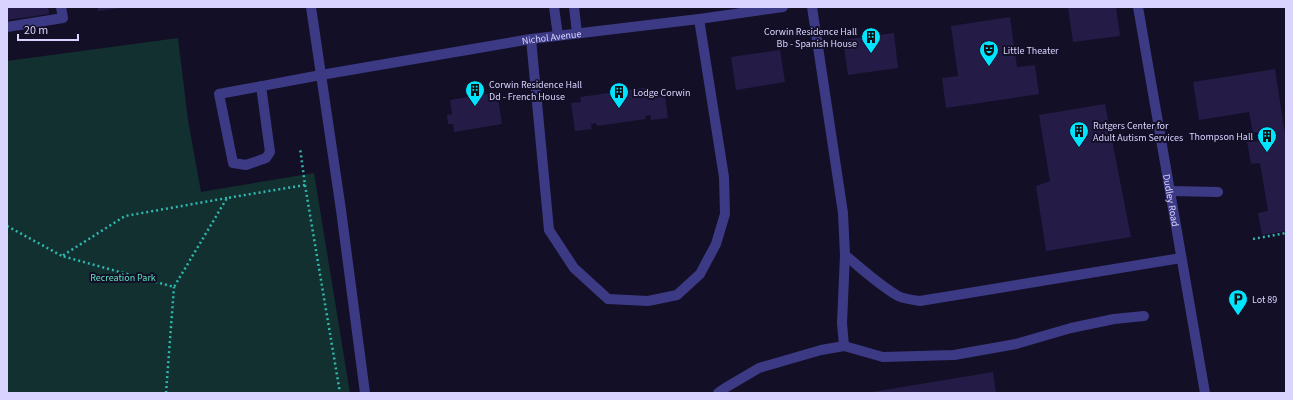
<svg xmlns="http://www.w3.org/2000/svg" width="1293" height="400" font-family="'Source Sans 3',sans-serif">
<rect width="100%" height="100%" fill="#130f26"/>
<path fill="#12302f" d="M178,38L188,120L201,192L314,173L350,393H7V61Z"/>
<path fill="#241b47" d="M7,7H48L49,14L7,20Z
M98,7H121V8L98,11Z
M1072,7H1116L1120,36L1073,42L1068,8Z
M1010,17L1017,67L1035,65L1039,94L946,108L942,78L958,76L951,26Z
M894,33L898,68L848,75L843,40Z
M780,50L785,82L736,90L731,57Z
M1275,69L1285,134L1286,133V231L1262,235L1258,213L1268,211L1260,163L1251,164L1247,142L1260,141L1259,132L1253,133L1249,112L1199,120L1193,82Z
M650,87V91L664,89L668,118L651,120L650,115L645,116L646,119L597,126L596,123L591,124L592,129L575,131L571,103L581,102L580,97Z
M497,92L502,124L454,132L453,124H448L447,115L452,114L450,100Z
M1105,104L1131,237L1046,251L1036,186L1050,181L1039,115Z
M993,372L996,393H872V392Z"/>
<g fill="none" stroke-linecap="round" stroke-linejoin="round">
<path stroke="#2fb8b0" stroke-width="2.5" stroke-dasharray="2 3" stroke-linecap="butt" d="M305,185L340,393
M227,198L125,216L62,256L174,287L227,198L305,185L300,148
M7,226L62,256
M1253,239L1286,233
M166,393L174,287"/>
<g stroke="#3d3a85" stroke-width="10">
<path d="M311,7L341,210L365,393"/>
<path d="M554,7L558,36"/>
<path d="M574,7L577,33"/>
<path id="s1" d="M1138,7L1205,393"/>
<path d="M7,27L63,18L61,7"/>
<path d="M531,39L549,230L574,268L608,299L648,301L677,295L700,274L716,244L725,214L724,177L699,19"/>
<path id="s2" d="M261,86L270,152L266,158L246,165L233,163L219,94L321,75L531,39L699,19L783,7"/>
<path d="M1170,191L1218,192"/>
<path d="M845,255C862,269 879,285 898,296C905,299 912,300 920,301L1181,258"/>
<path d="M844,346L883,357L954,355L1016,344L1071,328L1114,319L1144,316"/>
<path d="M718,393L725,388L759,368L821,350L844,346L842,323L845,255L843,213L812,7"/>
</g>
</g>
<defs>
<g id="building-pin" transform="scale(1)"><path d="M0 17L-7.5 6A9.5 9.5 0 1 1 7.5 6Z" fill="#00e5ff" stroke="#130f26"/><path d="M-4-6H4V6H1V3H-1V6H-4ZM-2.5-4.3h1.7v1.8h-1.7ZM.8-4.3h1.7v1.8H.8ZM-2.5-1h1.7V.8h-1.7ZM.8-1h1.7V.8H.8Z" fill="#111"/></g>
<g id="theatre-pin" transform="scale(1)"><path d="M0 17L-7.5 6A9.5 9.5 0 1 1 7.5 6Z" fill="#00e5ff" stroke="#130f26"/><path d="M-5-5.5Q0-4 5-5.5V0Q5 5 0 6Q-5 5-5 0ZM-3.3-2.5H-1v1.5H-3.3ZM1-2.5H3.3v1.5H1ZM-2.8 1Q0 5.5 2.8 1Z" fill="#111"/></g>
<g id="parking-pin" transform="scale(1)"><path d="M0 17L-7.5 6A9.5 9.5 0 1 1 7.5 6Z" fill="#00e5ff" stroke="#130f26"/><path d="M-3.5-5.5H1a3.5 3.5 0 0 1 0 7H-1V5.5H-3.5ZM-1-3.4V-.6H.8a1.4 1.4 0 0 0 0-2.8Z" fill="#111"/></g>
</defs>
<g fill-rule="evenodd">
<use href="#building-pin" x="871" y="37"/>
<use href="#theatre-pin" x="989" y="50"/>
<use href="#building-pin" x="475" y="90"/>
<use href="#building-pin" x="619" y="92"/>
<use href="#building-pin" x="1079" y="131"/>
<use href="#building-pin" x="1267" y="136"/>
<use href="#parking-pin" x="1238" y="299"/>
</g>
<g text-anchor="middle" stroke-width="4" stroke-linejoin="round" paint-order="stroke">
<g font-size="10" fill="#d9d4ff" stroke="#130f26" text-anchor="start">
<text x="857" y="35" text-anchor="end">Corwin Residence Hall<tspan x="857" dy="12">Bb - Spanish House</tspan></text>
<text x="1003" y="54">Little Theater</text>
<text x="489" y="88">Corwin Residence Hall<tspan x="489" dy="12">Dd - French House</tspan></text>
<text x="633" y="96">Lodge Corwin</text>
<text x="1093" y="129">Rutgers Center for<tspan x="1093" dy="12">Adult Autism Services</tspan></text>
<text x="1253" y="140" text-anchor="end">Thompson Hall</text>
<text x="1252" y="303">Lot 89</text>
</g>
<g font-size="10" fill="#d9d4ff" stroke="#130f26">
<text dy="4" stroke="none"><textPath href="#s2" startOffset="516">Nichol Avenue</textPath></text>
<text dy="4" stroke="none"><textPath href="#s1" startOffset="196">Dudley Road</textPath></text>
</g>
<g font-size="10" fill="#5fe0c0" stroke="#130f26">
<text x="123" y="281">Recreation Park</text>
</g>
</g>
<rect width="1293" height="400" fill="none" stroke="#d9d4ff" stroke-width="16"/>
<path d="M18 34v6h60v-6" fill="none" stroke="#d9d4ff" stroke-width="2"/>
<text x="24" y="34" font-size="12" fill="#d9d4ff" stroke="#130f26" stroke-width="3" paint-order="stroke">20 m</text>
</svg>
